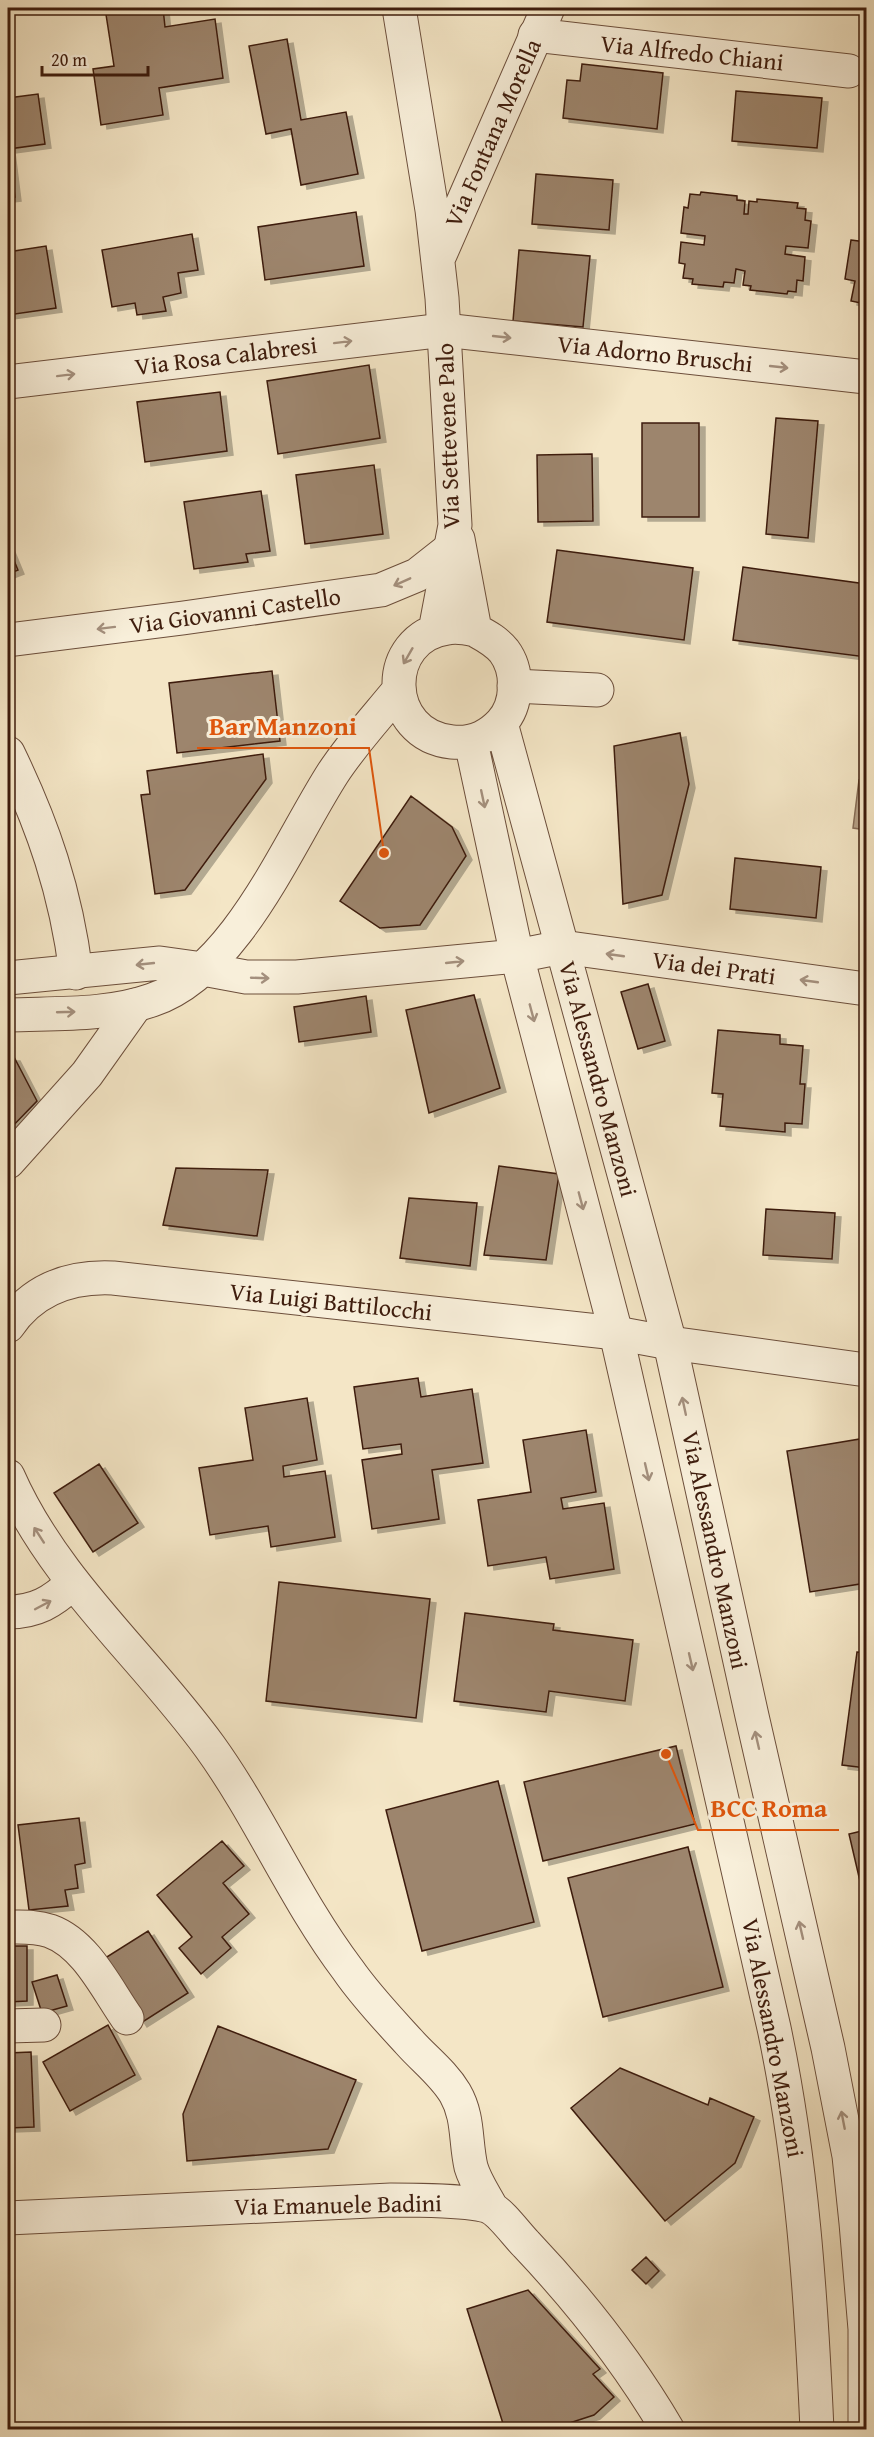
<svg xmlns="http://www.w3.org/2000/svg" width="874" height="2437" font-family="'Gentium Book Plus',serif">
<defs>
<filter id="shadow"><feDropShadow dx="6" dy="4" stdDeviation="0" flood-color="#0004"/></filter>
</defs>
<rect width="100%" height="100%" fill="#f4e6c6"/>
<filter id="stains"><feTurbulence type="fractalNoise" baseFrequency=".00333" numOctaves="4"/><feColorMatrix values="0 0 0 0 .2 0 0 0 0 .09 0 0 0 0 .02 0 0 0 .5 -.17"/></filter>
<radialGradient id="worn" r=".72"><stop offset=".6" stop-color="#630" stop-opacity="0"/><stop offset="1" stop-color="#630" stop-opacity=".3"/></radialGradient>
<path fill="#b6a187" stroke="#866c56" stroke-width="1.5" d="M859,780H866V830L853,828Z"/>
<path fill="#9d856d" stroke="#3e1c0d" stroke-width="1.5" filter="url(#shadow)" d="M105,8H163L165,27L215,19L223,78L159,88L163,115L101,125L93,69L114,66Z
M825,8H866V12Z
M287,39L301,120L346,112L358,174L301,185L291,129L266,134L249,46Z
M582,64L663,73L657,129L563,118L567,80L580,81Z
M736,91L822,98L817,148L732,141Z
M38,94L45,144L9,149L15,197L8,198V98Z
M536,174L613,180L609,230L532,224Z
M701,192L737,196V200L745,201L744,214H748L749,201L757,202V199L798,203L797,208L806,209L805,220L811,221L808,248L786,246L785,254L805,257L803,281L797,280L796,292L788,291L787,294L750,290L751,286L743,285L745,271L736,269L734,283L724,282L723,287L692,284L693,279L683,278L685,264L679,263L681,242L704,245L705,236L681,233L684,207L688,208L690,194L700,195Z
M356,212L364,266L265,280L258,227Z
M192,234L198,270L178,273L181,293L163,297L166,311L137,315L135,303L112,307L102,250Z
M851,240L866,242V304L851,301L855,281L845,279Z
M46,246L56,308L8,315V252Z
M519,250L590,256L583,327L513,321Z
M369,365L380,438L278,454L267,381Z
M220,392L227,451L145,462L137,402Z
M776,418L818,421L808,538L766,534Z
M642,423H699V517H642Z
M592,454L593,521L538,522L537,455Z
M374,465L383,534L305,544L296,475Z
M261,491L270,551L246,554L248,562L194,569L184,502Z
M8,546L18,570L8,574Z
M557,550L693,568L684,640L547,622Z
M743,567L866,584V657L733,640Z
M272,671L280,741L177,753L169,683Z
M680,733L689,784L662,895L623,904L614,746Z
M263,754L266,779L185,890L155,894L141,795L150,794L147,771Z
M411,796L452,827L466,856L420,925L380,928L340,901Z
M735,858L821,867L816,918L730,909Z
M866,897V934L861,933Z
M648,984L665,1041L638,1049L621,992Z
M474,995L500,1088L429,1113L406,1010Z
M366,996L371,1032L299,1042L294,1007Z
M718,1030L780,1035V1044L803,1046L800,1084H805L802,1124L785,1123V1132L720,1126L723,1094L712,1093Z
M8,1057H14L37,1101L8,1131Z
M499,1166L559,1174L546,1260L484,1255Z
M176,1168L268,1170L257,1236L163,1225Z
M409,1198L477,1203L470,1266L400,1258Z
M766,1209L835,1213L832,1259L763,1255Z
M418,1378L421,1397L472,1389L483,1463L432,1470L439,1519L372,1529L362,1460L402,1454L401,1444L363,1449L354,1387Z
M307,1398L317,1460L283,1466L284,1477L325,1471L335,1537L271,1547L268,1526L210,1535L199,1468L253,1460L245,1408Z
M586,1430L596,1492L561,1498L563,1509L604,1503L614,1569L550,1579L546,1557L488,1566L478,1500L531,1492L523,1440Z
M866,1438V1583L810,1592L787,1451Z
M99,1464L138,1523L93,1552L54,1493Z
M279,1582L430,1599L416,1718L266,1701Z
M465,1613L554,1624L553,1630L633,1640L625,1701L549,1691L546,1712L454,1701Z
M857,1652L866,1653V1768L842,1765Z
M676,1746L695,1824L543,1861L524,1782Z
M498,1781L534,1922L422,1951L386,1810Z
M79,1818L85,1863L75,1865L78,1888L65,1890L68,1906L29,1910L18,1825Z
M866,1830V1907L849,1834Z
M222,1841L244,1866L223,1883L249,1914L222,1937L231,1948L201,1974L179,1948L192,1937L157,1895Z
M688,1847L723,1987L603,2017L568,1878Z
M148,1931L188,1993L141,2023L102,1960Z
M8,1946H27V2001L8,2002Z
M57,1975L67,2006L42,2013L32,1982Z
M108,2025L135,2075L70,2111L43,2062Z
M218,2026L356,2080L328,2149L187,2161L183,2114Z
M31,2052L34,2127L8,2128V2053Z
M620,2068L708,2105L710,2098L754,2117L735,2163L665,2221L571,2108Z
M646,2257L659,2271L646,2284L632,2270Z
M528,2290L600,2369L593,2374L614,2397L594,2415L548,2430H505L467,2309Z
M64,2429H183L64,2430Z"/>
<g fill="none" stroke-linecap="round" stroke-linejoin="round">
<g stroke="#6c4e3b" stroke-width="35">
<path id="minor" d="M535,35L849,71
M8,382L444,330L866,377
M8,640L183,618L381,590L417,575L450,549
M514,686L597,690
M8,753C43,825 66,892 76,973
M203,969L246,977H297L517,956L562,947L866,989
M8,1162L87,1074L136,1005
M8,1326C33,1289 70,1276 113,1278L616,1333L670,1343L866,1370
M8,1476C54,1581 144,1656 210,1747C261,1818 295,1900 348,1970C366,1996 388,2019 409,2042C424,2059 443,2073 455,2093C469,2117 465,2141 471,2167C475,2181 484,2194 491,2207
M8,1612C36,1612 52,1602 73,1583
M8,1927C22,1927 36,1926 50,1931C86,1944 106,1988 127,2018
M8,2026L44,2025
M8,2218L391,2200C409,2200 479,2200 491,2208C502,2214 517,2235 526,2244C580,2301 628,2362 668,2430"/>
</g>
<g stroke="#6c4e3b" stroke-width="35">
<path id="tertiary" d="M399,8L432,210L442,298L455,525L435,631
M439,257L548,8
M458,539L475,630C486,636 496,641 504,651C519,671 518,705 501,723C488,737 470,744 452,742C383,735 381,637 448,628C457,626 466,628 475,630
M501,723L670,1343L752,1716L828,2048L849,2156L856,2223L865,2329V2430
M471,742L517,956L616,1333L774,2028C802,2161 811,2294 817,2430
M8,978L160,963L203,969
M8,1015C55,1013 107,1016 152,1000C236,972 288,843 333,773C352,744 376,718 398,691"/>
</g>
<use href="#minor" stroke="#f8efda" stroke-width="33"/>
<use href="#tertiary" stroke="#f8efda" stroke-width="33"/>
</g>
<defs><path id="oneway-shaft" d="M-6 0H5M1.5-3L5.5 0L1.5 3" fill="none" stroke-width="1.6" stroke-linecap="round" stroke-linejoin="round" transform="scale(1.5)"/></defs>
<g stroke="#a4907e">
<use href="#oneway-shaft" transform="translate(502 337) rotate(6)"/>
<use href="#oneway-shaft" transform="translate(343 342) rotate(-7)"/>
<use href="#oneway-shaft" transform="translate(779 367) rotate(6)"/>
<use href="#oneway-shaft" transform="translate(66 375) rotate(-7)"/>
<use href="#oneway-shaft" transform="translate(402 582) rotate(156)"/>
<use href="#oneway-shaft" transform="translate(106 628) rotate(173)"/>
<use href="#oneway-shaft" transform="translate(408 656) rotate(120)"/>
<use href="#oneway-shaft" transform="translate(483 799) rotate(78)"/>
<use href="#oneway-shaft" transform="translate(615 955) rotate(-172)"/>
<use href="#oneway-shaft" transform="translate(455 962) rotate(-6)"/>
<use href="#oneway-shaft" transform="translate(145 964) rotate(174)"/>
<use href="#oneway-shaft" transform="translate(260 978) rotate(2)"/>
<use href="#oneway-shaft" transform="translate(809 981) rotate(-172)"/>
<use href="#oneway-shaft" transform="translate(66 1012) rotate(-2)"/>
<use href="#oneway-shaft" transform="translate(532 1013) rotate(75)"/>
<use href="#oneway-shaft" transform="translate(581 1201) rotate(75)"/>
<use href="#oneway-shaft" transform="translate(684 1406) rotate(-102)"/>
<use href="#oneway-shaft" transform="translate(647 1472) rotate(77)"/>
<use href="#oneway-shaft" transform="translate(39 1535) rotate(-123)"/>
<use href="#oneway-shaft" transform="translate(43 1605) rotate(-28)"/>
<use href="#oneway-shaft" transform="translate(691 1662) rotate(77)"/>
<use href="#oneway-shaft" transform="translate(757 1740) rotate(-103)"/>
<use href="#oneway-shaft" transform="translate(801 1930) rotate(-103)"/>
<use href="#oneway-shaft" transform="translate(843 2120) rotate(-101)"/>
</g>
<g text-anchor="middle" stroke-width="6" stroke-linejoin="round" paint-order="stroke">
<g font-size="24" fill="#3e1c0d" stroke="#f8efda">
<text transform="translate(692 53) rotate(6)" y="8">Via Alfredo Chiani</text>
<text transform="translate(493 133) rotate(-66)" y="8">Via Fontana Morella</text>
<text transform="translate(655 354) rotate(6)" y="8">Via Adorno Bruschi</text>
<text transform="translate(226 356) rotate(-7)" y="8">Via Rosa Calabresi</text>
<text transform="translate(448 436) rotate(-92)" y="8">Via Settevene Palo</text>
<text transform="translate(235 611) rotate(-8)" y="8">Via Giovanni Castello</text>
<text transform="translate(714 968) rotate(8)" y="8">Via dei Prati</text>
<text transform="translate(598 1079) rotate(75)" y="8">Via Alessandro Manzoni</text>
<text transform="translate(331 1302) rotate(6)" y="8">Via Luigi Battilocchi</text>
<text transform="translate(715 1550) rotate(78)" y="8">Via Alessandro Manzoni</text>
<text transform="translate(773 2038) rotate(79)" y="8">Via Alessandro Manzoni</text>
<text transform="translate(338 2205) rotate(-1)" y="8">Via Emanuele Badini</text>
</g>
</g>
<path fill="none" stroke="#e0560c" stroke-width="2" d="M384 853L369 748H197M666 1754L698 1830H839"/>
<g fill="#e0560c" stroke="#f8efda" stroke-width="2">
<circle cx="384" cy="853" r="6"/>
<circle cx="666" cy="1754" r="6"/>
</g>
<g font-size="26" text-anchor="middle" font-weight="bold" fill="#e0560c" stroke="#f8efda" stroke-width="6" stroke-linejoin="round" paint-order="stroke">
<text x="283" y="735">Bar Manzoni</text>
<text x="769" y="1817">BCC Roma</text>
</g>
<rect width="874" height="2437" fill="none" stroke="#f4e6c6" stroke-width="30"/>
<rect x="9" y="9" width="856" height="2419" fill="none" stroke="#3e1c0d" stroke-width="3"/>
<rect x="15" y="15" width="844" height="2407" fill="none" stroke="#3e1c0d" stroke-width="1.5"/>
<path d="M42 66v9h106v-9" fill="none" stroke="#3e1c0d" stroke-width="3"/>
<text x="51" y="66" font-size="18" fill="#3e1c0d" stroke="#f8efda" stroke-width="4.5" paint-order="stroke">20 m</text>
<rect width="100%" height="100%" filter="url(#stains)"/>
<rect width="100%" height="100%" fill="url(#worn)"/>
</svg>
